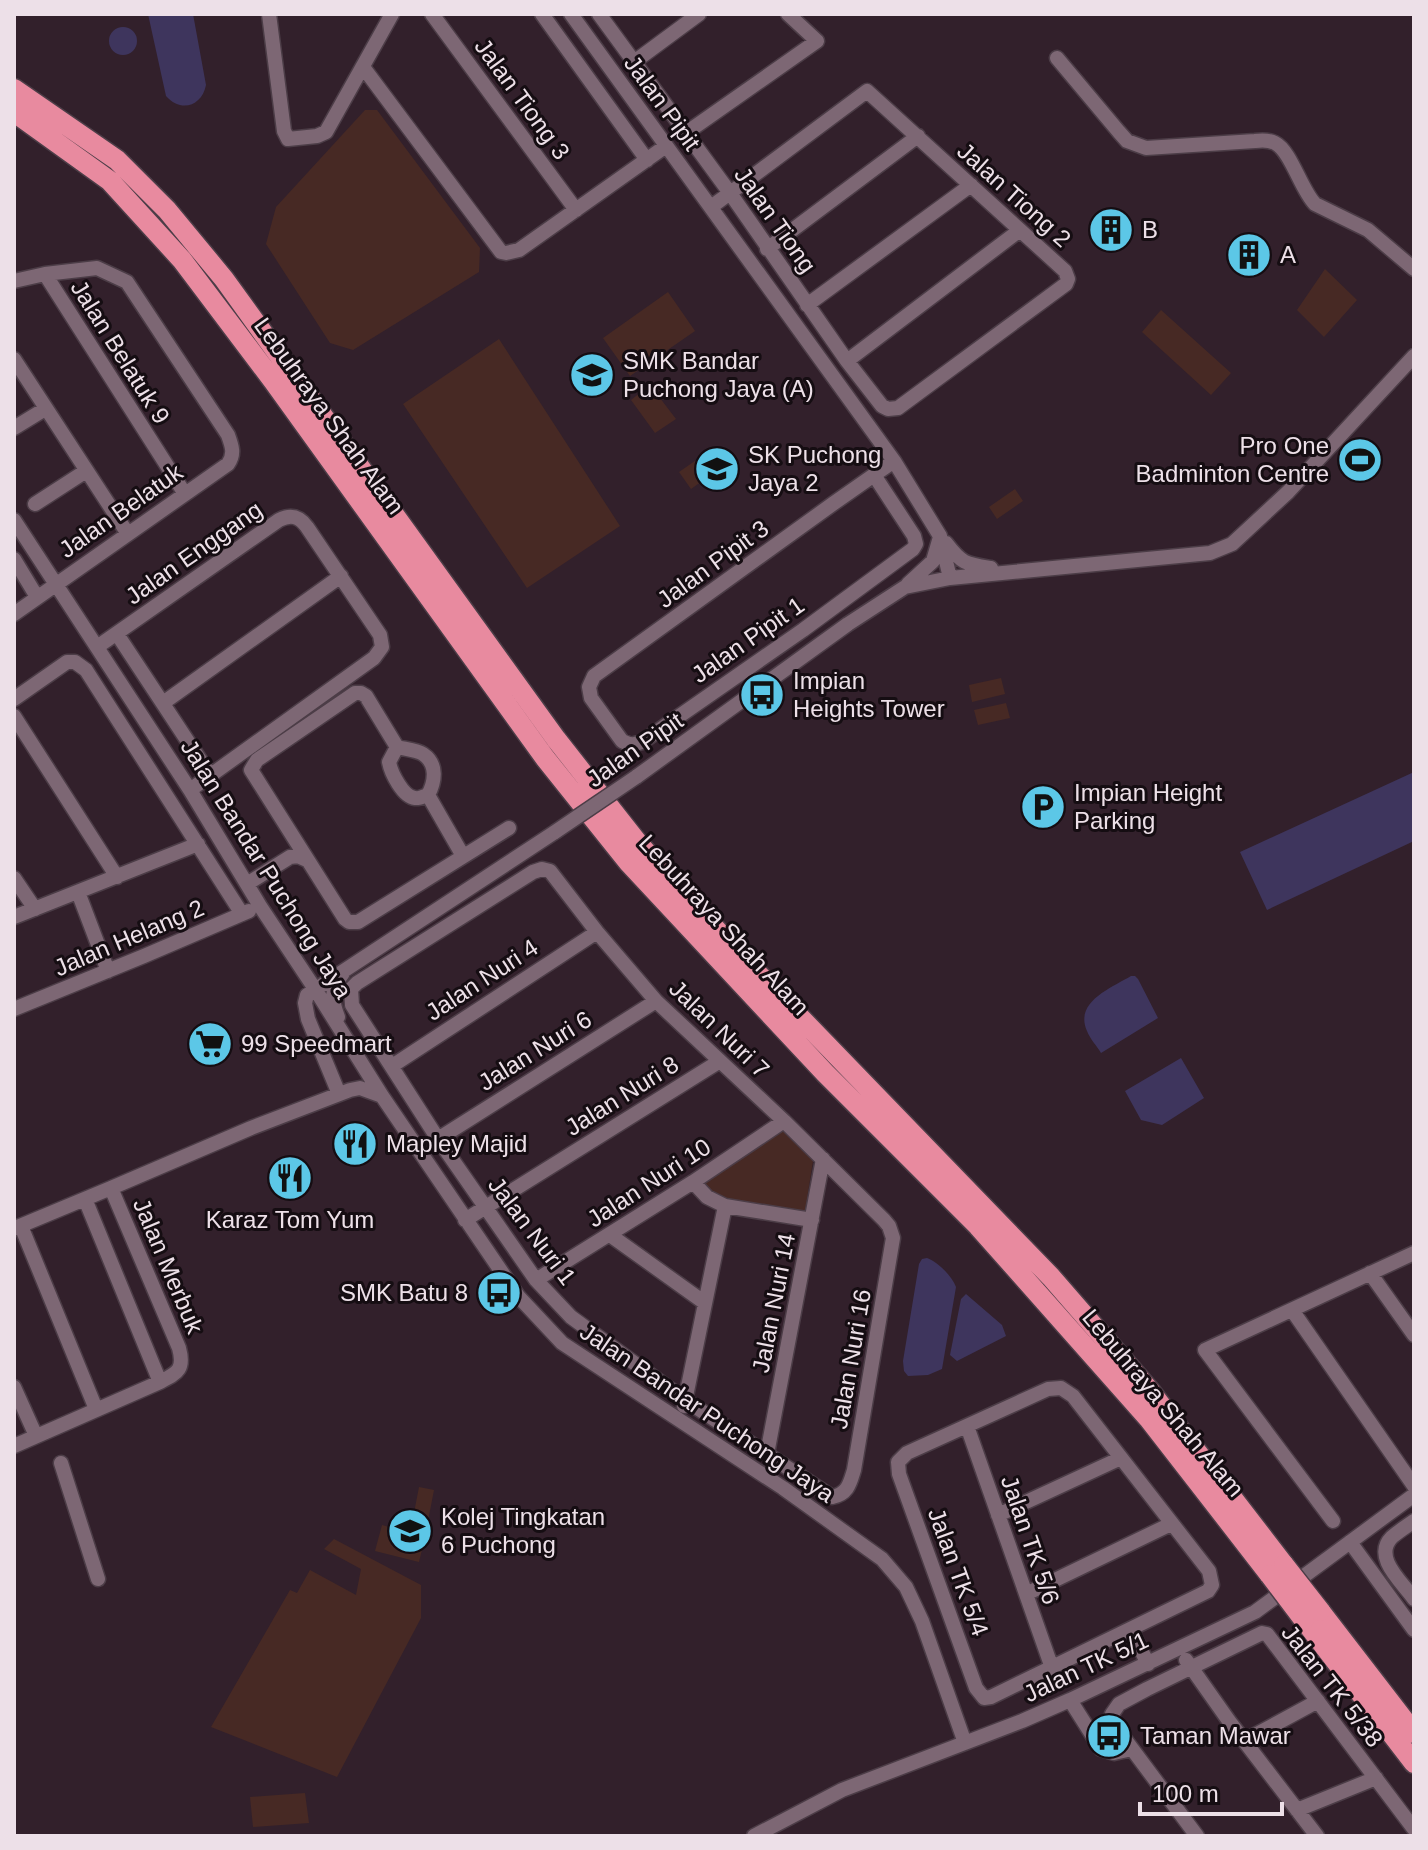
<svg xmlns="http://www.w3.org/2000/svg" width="1428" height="1850" font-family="Arial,sans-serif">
<rect width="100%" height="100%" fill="#32202b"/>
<path fill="#472924" d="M365,110H377L480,248L479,272L353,350L330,343L266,244L276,207Z
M1325,269L1357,300L1324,337L1297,310Z
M668,292L695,331L630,376L603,338Z
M1161,310L1231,373L1211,395L1142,332Z
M499,339L620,526L527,588L403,404Z
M650,385L676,419L655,433L631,400Z
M715,447L726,464L691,489L679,472Z
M1015,489L1023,501L997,519L989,507Z
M1001,678L1005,694L972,702L969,685Z
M1006,703L1010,718L978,725L974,710Z
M784,1129L813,1161L805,1211L723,1201L701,1182Z
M419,1487L434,1490L428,1521L413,1518Z
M382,1525L425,1537L419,1562L375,1551Z
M334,1539L421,1585V1618L337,1777L211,1727L290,1590L297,1593L310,1570L356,1595L361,1569L324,1549Z
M305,1793L309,1823L253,1827L250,1797Z"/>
<path fill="#3e355d" d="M148,14H193L206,85C202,106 181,113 166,96Z
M109 41a14 14 0 1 1 28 0a14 14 0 1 1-28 0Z
M1414,772V841L1267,910L1240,852Z
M1131,976H1135L1138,979L1158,1018L1101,1053C1097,1046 1090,1039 1087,1031C1074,1002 1111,988 1131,976Z
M1181,1058L1204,1098L1162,1125L1141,1120L1125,1091Z
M927,1258C938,1262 952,1276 956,1287L942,1369L928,1375L908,1376L904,1371L903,1361L919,1264L922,1259Z
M966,1294L1002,1325L1006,1336L957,1361L950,1355L961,1299Z"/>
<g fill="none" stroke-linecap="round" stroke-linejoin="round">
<g stroke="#4c3d47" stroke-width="17">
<path id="minor" d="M269,14L284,131L288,139L317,136L326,132L392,14
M432,14L576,210
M542,14L647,160
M571,14L894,461L940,536L950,578
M599,14L730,193L847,361L882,406L888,409L898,408L1066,284L1068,279L1065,271L867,91L730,193L711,207
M1057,58L1119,132L1127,141L1146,148L1255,141C1262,140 1269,140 1275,143C1291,151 1301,190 1315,204L1368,230L1414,269
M634,62L699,14
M363,67L501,252L506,253L519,250L666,146
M686,133L817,41L788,14
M767,249L918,136
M45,274L185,494
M14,281L45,274L97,268L127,282L228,435C232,446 235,454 228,464L14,614
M807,305L971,185
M14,359L128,534
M847,361L1020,230
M14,428L45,409
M874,475L914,536L916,544L913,549L803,630L642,742L631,745L622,741L591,698L589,687L594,676L834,503L894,461
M35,504L86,471
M14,520L190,790L260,906L315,989L382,1096L518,1296L562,1343L783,1488L882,1559L906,1587L922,1621L965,1743
M946,543C962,564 966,564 991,568
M14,559L37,597
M908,584L933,561L940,537
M117,634L210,775
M97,647L279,520C291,514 299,516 307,527L380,635L382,647L374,658L190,790
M14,699L67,662H75L86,670L242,914
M163,703L341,576
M14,716L117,877
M397,747L389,762C391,773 403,797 415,798C418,799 425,796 428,795C435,782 438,764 423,754C417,750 405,749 397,747L366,696L361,693H355L257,760L251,770L345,919L349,922H358L509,828
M636,777L848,624L905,587L950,578L1210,553L1232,544L1288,492L1414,356
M428,795L463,856
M542,869L550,871L597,932L656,1001L784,1121L884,1220L889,1226L893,1238L854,1470C850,1483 848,1494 832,1497L685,1400L571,1317L536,1280L438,1139L352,1005L351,989L357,983L533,872Z
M14,878L35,909
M247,884L290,857L298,856L307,860
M78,892L108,971
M14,917L198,844
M14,1009L144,956L249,911
M338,1017C331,999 331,989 343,973
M392,1066L597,932
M339,1094L308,1019L305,1003L307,995L555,832
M438,1139L656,1001
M693,1182L707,1197L725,1206L812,1220
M85,1199L160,1382
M465,1220L720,1061
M21,1226L96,1409
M15,1228L111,1188
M610,1235L705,1303
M1370,1273L1414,1335
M536,1280L693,1182L784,1121
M1292,1310L1414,1486
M14,1387L36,1436
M1061,1388L1073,1396L1209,1571L1212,1585L1208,1591L991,1697L984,1698L976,1688L899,1474L898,1462L907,1453L1048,1389Z
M684,1406L725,1206
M967,1426L1052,1668
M14,1446L160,1382C177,1373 185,1370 179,1348L111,1188L251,1128L350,1090L360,1088L382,1096
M767,1454L823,1159
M61,1463L98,1579
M998,1515L1121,1458
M1333,1521L1205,1350L1414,1253
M1414,1521C1407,1526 1399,1531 1392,1537C1372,1557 1402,1582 1414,1599
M1350,1542L1414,1630
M1026,1594L1171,1524
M1131,1630L1148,1664
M1186,1660L1229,1721L1317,1836
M1070,1700L1101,1749L1114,1753L1132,1749
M1244,1741L1318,1701
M1297,1810L1376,1778
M754,1836L842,1790L1022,1721L1070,1700L1255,1612L1414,1495
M1197,1836L1115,1726L1112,1714L1119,1704L1147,1689L1262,1633L1267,1634L1414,1829"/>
</g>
<g stroke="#4c3d47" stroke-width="23">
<path id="highway" d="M14,89L117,160L167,210L224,279L556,739L637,842L730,945L1051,1277L1150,1391L1284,1565
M14,112L110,181L182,260L274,382L545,758L629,863L825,1073L978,1226L1149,1419L1270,1575
M1320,1611L1414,1733
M1304,1620L1414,1763"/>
</g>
<use href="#minor" stroke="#7d6774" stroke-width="14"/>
<use href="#highway" stroke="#e88a9f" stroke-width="20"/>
<g stroke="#4c3d47" stroke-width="17" stroke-linecap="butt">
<path id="minor-bridge" d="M555,832L636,777"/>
</g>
<g stroke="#4c3d47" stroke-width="23" stroke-linecap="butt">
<path id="highway-bridge" d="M1284,1565L1320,1611
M1270,1575L1304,1620"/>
</g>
<use href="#minor-bridge" stroke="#7d6774" stroke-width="14"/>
<use href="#highway-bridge" stroke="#e88a9f" stroke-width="20"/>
</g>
<defs>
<g id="building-disc" transform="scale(2.3)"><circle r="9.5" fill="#5cc7e7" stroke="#150d12"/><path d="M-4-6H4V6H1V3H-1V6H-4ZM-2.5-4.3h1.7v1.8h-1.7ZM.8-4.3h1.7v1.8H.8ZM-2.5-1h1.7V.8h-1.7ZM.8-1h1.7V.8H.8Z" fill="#111"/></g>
<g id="school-disc" transform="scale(2.3)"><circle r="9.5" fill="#5cc7e7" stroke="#150d12"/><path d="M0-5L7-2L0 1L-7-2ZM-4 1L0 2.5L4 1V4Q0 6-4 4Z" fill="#111"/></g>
<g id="stadium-disc" transform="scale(2.3)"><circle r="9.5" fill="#5cc7e7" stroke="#150d12"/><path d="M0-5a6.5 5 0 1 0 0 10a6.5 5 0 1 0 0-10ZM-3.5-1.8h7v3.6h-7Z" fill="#111"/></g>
<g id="bus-disc" transform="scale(2.3)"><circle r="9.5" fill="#5cc7e7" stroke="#150d12"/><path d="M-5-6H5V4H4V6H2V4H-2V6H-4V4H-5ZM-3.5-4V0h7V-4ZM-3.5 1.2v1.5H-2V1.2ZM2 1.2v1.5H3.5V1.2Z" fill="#111"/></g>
<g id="parking-disc" transform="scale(2.3)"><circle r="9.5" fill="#5cc7e7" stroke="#150d12"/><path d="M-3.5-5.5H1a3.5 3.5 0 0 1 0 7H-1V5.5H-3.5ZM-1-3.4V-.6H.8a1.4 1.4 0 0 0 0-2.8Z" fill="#111"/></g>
<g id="supermarket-disc" transform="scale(2.3)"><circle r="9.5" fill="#5cc7e7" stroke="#150d12"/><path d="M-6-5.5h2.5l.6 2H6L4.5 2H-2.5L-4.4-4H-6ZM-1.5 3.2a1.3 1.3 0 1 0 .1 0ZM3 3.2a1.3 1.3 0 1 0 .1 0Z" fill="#111"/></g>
<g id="restaurant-disc" transform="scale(2.3)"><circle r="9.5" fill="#5cc7e7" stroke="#150d12"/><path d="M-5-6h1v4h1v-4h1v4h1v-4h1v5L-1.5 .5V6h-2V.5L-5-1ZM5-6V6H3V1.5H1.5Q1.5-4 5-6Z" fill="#111"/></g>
<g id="university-disc" transform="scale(2.3)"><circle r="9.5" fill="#5cc7e7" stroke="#150d12"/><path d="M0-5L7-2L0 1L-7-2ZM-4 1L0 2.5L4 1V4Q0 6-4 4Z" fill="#111"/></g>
</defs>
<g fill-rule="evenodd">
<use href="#building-disc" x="1111" y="230"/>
<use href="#building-disc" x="1249" y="255"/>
<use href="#school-disc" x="592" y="375"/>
<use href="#stadium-disc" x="1360" y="460"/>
<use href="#school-disc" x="717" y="469"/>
<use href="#bus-disc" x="762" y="695"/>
<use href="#parking-disc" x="1043" y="807"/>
<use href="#supermarket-disc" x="210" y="1044"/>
<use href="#restaurant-disc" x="355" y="1144"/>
<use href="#restaurant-disc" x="290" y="1178"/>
<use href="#bus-disc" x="499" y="1293"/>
<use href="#university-disc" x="410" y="1531"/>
<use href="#bus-disc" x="1109" y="1736"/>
</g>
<g text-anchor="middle" stroke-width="6" stroke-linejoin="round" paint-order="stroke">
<g font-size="24" fill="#ede0e8" stroke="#150d12">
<text transform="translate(522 99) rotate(54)" y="8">Jalan Tiong 3</text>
<text transform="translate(662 103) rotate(54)" y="8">Jalan Pipit</text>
<text transform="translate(1014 195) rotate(42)" y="8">Jalan Tiong 2</text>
<text transform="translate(775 220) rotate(55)" y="8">Jalan Tiong</text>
<text transform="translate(120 352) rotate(58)" y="8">Jalan Belatuk 9</text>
<text transform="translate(329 416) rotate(54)" y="8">Lebuhraya Shah Alam</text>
<text transform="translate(121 511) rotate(-35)" y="8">Jalan Belatuk</text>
<text transform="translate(194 553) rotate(-35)" y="8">Jalan Enggang</text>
<text transform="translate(713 564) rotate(-36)" y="8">Jalan Pipit 3</text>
<text transform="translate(748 640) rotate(-35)" y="8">Jalan Pipit 1</text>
<text transform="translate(635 750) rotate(-35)" y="8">Jalan Pipit</text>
<text transform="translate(266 869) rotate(58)" y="8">Jalan Bandar Puchong Jaya</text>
<text transform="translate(724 925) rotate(47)" y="8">Lebuhraya Shah Alam</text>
<text transform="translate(129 938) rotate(-23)" y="8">Jalan Helang 2</text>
<text transform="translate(482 980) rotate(-33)" y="8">Jalan Nuri 4</text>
<text transform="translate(719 1029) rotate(44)" y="8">Jalan Nuri 7</text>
<text transform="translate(535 1051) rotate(-32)" y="8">Jalan Nuri 6</text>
<text transform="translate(622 1096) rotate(-32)" y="8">Jalan Nuri 8</text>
<text transform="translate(649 1183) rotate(-33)" y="8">Jalan Nuri 10</text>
<text transform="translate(532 1231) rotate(53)" y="8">Jalan Nuri 1</text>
<text transform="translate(168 1266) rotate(67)" y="8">Jalan Merbuk</text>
<text transform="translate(774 1303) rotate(-79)" y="8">Jalan Nuri 14</text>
<text transform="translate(851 1359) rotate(-80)" y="8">Jalan Nuri 16</text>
<text transform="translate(1163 1403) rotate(50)" y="8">Lebuhraya Shah Alam</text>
<text transform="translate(707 1413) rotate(34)" y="8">Jalan Bandar Puchong Jaya</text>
<text transform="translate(1030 1540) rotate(71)" y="8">Jalan TK 5/6</text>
<text transform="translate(958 1572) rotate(70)" y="8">Jalan TK 5/4</text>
<text transform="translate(1086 1667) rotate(-25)" y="8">Jalan TK 5/1</text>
<text transform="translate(1332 1686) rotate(52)" y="8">Jalan TK 5/38</text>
</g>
<g font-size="24" fill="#ede0e8" stroke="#150d12" text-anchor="start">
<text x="1142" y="238">B</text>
<text x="1280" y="263">A</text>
<text x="623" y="369">SMK Bandar<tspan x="623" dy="28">Puchong Jaya (A)</tspan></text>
<text x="1329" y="454" text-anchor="end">Pro One<tspan x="1329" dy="28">Badminton Centre</tspan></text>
<text x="748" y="463">SK Puchong<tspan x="748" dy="28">Jaya 2</tspan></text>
<text x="793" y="689">Impian<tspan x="793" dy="28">Heights Tower</tspan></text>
<text x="1074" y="801">Impian Height<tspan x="1074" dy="28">Parking</tspan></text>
<text x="241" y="1052">99 Speedmart</text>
<text x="386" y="1152">Mapley Majid</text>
<text x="290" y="1228" text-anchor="middle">Karaz Tom Yum</text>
<text x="468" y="1301" text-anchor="end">SMK Batu 8</text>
<text x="441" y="1525">Kolej Tingkatan<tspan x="441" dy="28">6 Puchong</tspan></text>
<text x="1140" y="1744">Taman Mawar</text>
</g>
</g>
<rect width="1428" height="1850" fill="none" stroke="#ede0e8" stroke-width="32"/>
<path d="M1140 1802v12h142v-12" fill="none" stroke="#ede0e8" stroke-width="4"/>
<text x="1152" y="1802" font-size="24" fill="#ede0e8" stroke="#150d12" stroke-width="6" paint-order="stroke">100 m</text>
</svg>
